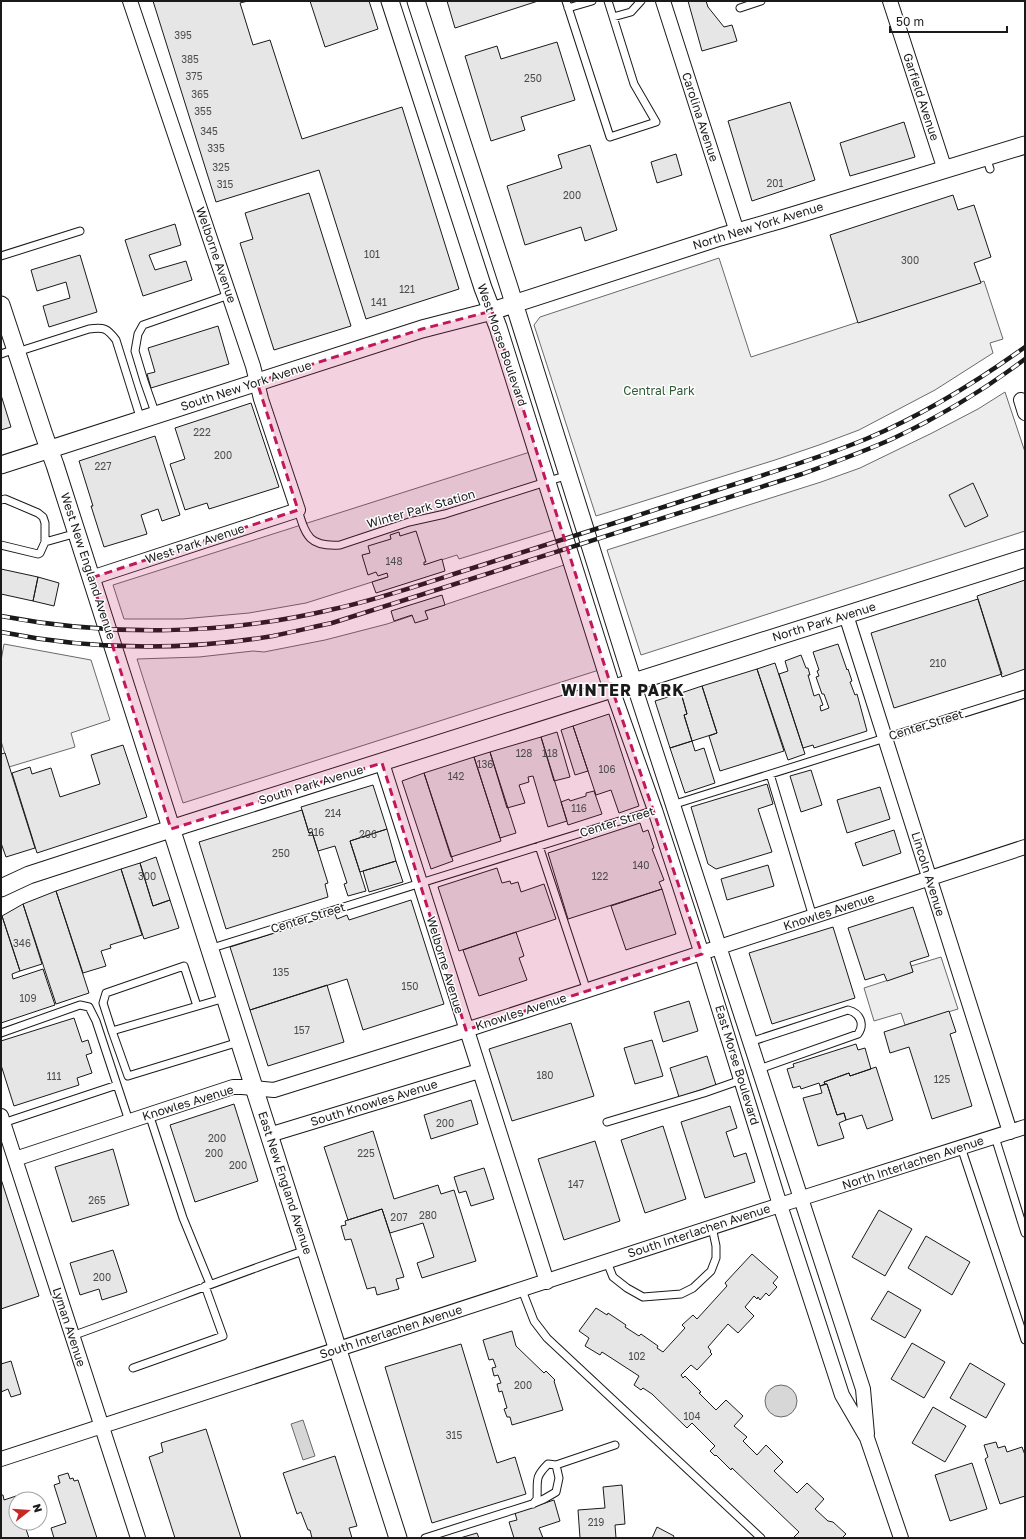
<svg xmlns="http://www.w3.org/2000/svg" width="1026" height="1539" font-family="'Golos Text',sans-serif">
<rect width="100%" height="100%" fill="#fff"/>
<path fill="#ededed" stroke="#6a6a6a" d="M719,258L751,357L984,281L1003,339L990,343L993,353L935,390L859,430L819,445L775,460L596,516L534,325L540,317Z
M1005,392L1025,452V531L641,655L607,550L821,482L860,468L932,433L978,409Z
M530,452L553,530L459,559L457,555L306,603L249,613L182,619H124L113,585Z
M564,565L599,670L183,803L137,659L199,657L253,651L264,652L325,640L387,624Z
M4,644L91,660L110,720L71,733L75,747L9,767L1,741V661Z
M941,957L958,1009L905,1025L901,1013L874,1021L864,988L913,972L911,966Z"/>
<path fill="#d7d7d7" stroke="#6a6a6a" d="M765 1401a16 16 0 1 1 32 0a16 16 0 1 1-32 0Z
M303,1420L315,1456L303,1460L291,1424Z"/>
<path fill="#e6e6e6" stroke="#1a1a1a" d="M153,1H248L240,3L253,45L270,40L302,139L402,107L459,289L366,319L319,170L216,202Z
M310,1H369L378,29L325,47Z
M447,1H538L455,28Z
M688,1H706L708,7L724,27L732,25L737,41L702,51Z
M557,42L575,100L521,117L525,130L491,141L465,56L497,46L501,59Z
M790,102L815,180L752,201L728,121Z
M904,122L915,157L850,176L840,143Z
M590,145L617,230L585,241L581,227L525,245L507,186L562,168L558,155Z
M676,154L682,175L657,183L651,162Z
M309,193L351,326L274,350L240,243L253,239L245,213Z
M953,195L958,210L974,205L991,257L974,263L981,283L858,323L830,235Z
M175,224L181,245L149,255L155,270L186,261L192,280L143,296L125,240Z
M80,255L97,312L49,327L43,306L70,298L66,282L37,291L31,270Z
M218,326L229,364L151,388L147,374L155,372L148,348Z
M1,395L11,427L1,430Z
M251,403L279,487L209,509L207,503L185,510L170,464L185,459L175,428Z
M155,436L180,515L162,521L158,509L141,515L147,534L104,547L91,506H93L79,461Z
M973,483L988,516L965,527L949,495Z
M416,531L426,562H424V565L442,559L445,571L376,593L372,582L388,577L387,573L378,576L376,572L368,575L362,555L370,553L368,546L391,539L390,535L399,532L400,536Z
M1,569L38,577L33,601L1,594Z
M38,577L59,583L54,606L33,601Z
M1025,580V669L1002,677L977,596Z
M442,595L445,605L425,611L428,619L415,623L412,615L394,621L391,611Z
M978,599L1002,674L894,708L871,633Z
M838,644L847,670L848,669L852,681L850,682L855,695L857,694L867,731L814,748L813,745L803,748L779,674L788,671L785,661L801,655L806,668H808L810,675H808L814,696L819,694L823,705L820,706L821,711L829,708L824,694H822L816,677L819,676L817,671L819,670L813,652Z
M775,663L805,754L788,760L757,669Z
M757,669L784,751L720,771L709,736L717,733L702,686Z
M702,686L717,733L692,741L684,715L687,714L681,693Z
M681,693L687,714L684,715L692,741L670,748L655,701Z
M609,714L639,806L619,813L611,790L596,795L573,726Z
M573,726L588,771L575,775L561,730Z
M557,732L570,777L554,781L541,737Z
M541,737L567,821L548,827L533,776L528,777L529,782L519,785L525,803L507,808L490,752Z
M692,741L695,751L704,748L715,783L685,793L670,748Z
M123,745L147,817L37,853L12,773L30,767L32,774L51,768L60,797L100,784L91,755Z
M490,752L516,833L500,838L474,757Z
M5,753L35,848L6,857L1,843V754Z
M474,757L501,841L451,857L424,773Z
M811,770L822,805L801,812L790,776Z
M424,773L453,861L431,869L402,781Z
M767,784L773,804L758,809L772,852L716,869L708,864L691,807Z
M373,785L387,829L350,841L366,891L348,896L344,884L347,883L335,846L318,851L312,832L309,833L301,807Z
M880,787L890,819L847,833L837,800Z
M594,791L602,814L568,825L561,802L569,799L570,801L586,796V793Z
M302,810L309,833L312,832L318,851L328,883L325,884L328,897L226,929L199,842Z
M640,823L643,832L648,830L654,848L652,849L664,880L659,882L662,889L568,919L548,853Z
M387,829L396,861L360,872L350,841Z
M894,830L901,853L863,866L855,843Z
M156,857L170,900L153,906L140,863Z
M396,861L403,882L369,892L363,871Z
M140,863L153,906L170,900L179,928L144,939L121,869Z
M768,865L774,886L727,900L721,879Z
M497,868L502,883L510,881L511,884L518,882L521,892L544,884L556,919L459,951L438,887Z
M121,869L142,935L110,945L111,948L101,951L106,966L83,973L56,891Z
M662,889L676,934L626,950L611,906Z
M56,891L89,993L56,1004L23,904Z
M411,900L444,1004L363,1030L347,979L250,1010L230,947L335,914L337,919L347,915L349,920Z
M23,904L42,964L20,971L2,916Z
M913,907L929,956L910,962L913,972L887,981L884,974L865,980L848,928Z
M1,916H2L20,971L12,974L13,979L43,969L55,1005L1,1023Z
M833,927L855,998L772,1024L749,953Z
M516,932L524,956L519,958L527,980L479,996L463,950Z
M327,985L344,1042L268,1066L250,1010Z
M689,1001L698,1031L663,1042L654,1012Z
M949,1011L956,1032L950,1034L972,1106L932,1119L909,1047L890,1053L884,1032Z
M74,1018L82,1042L88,1040L92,1053L86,1055L92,1073L77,1078L79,1085L14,1106L1,1065V1041Z
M571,1023L594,1096L512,1121L489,1049Z
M652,1040L663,1076L635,1084L624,1048Z
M856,1044L858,1050L865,1048L871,1069L850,1076L849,1073L824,1082L825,1084L820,1086L819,1083L801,1089L800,1086L793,1088L787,1069L794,1067L793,1064Z
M707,1056L716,1085L679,1097L670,1068Z
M876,1067L893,1120L867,1129L862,1115L846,1120L844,1113L837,1115L827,1084H825L824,1082L849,1073L850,1076Z
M827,1084L837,1115L844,1113L846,1120L839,1123L844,1138L818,1146L803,1098L822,1093L820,1086Z
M471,1100L478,1124L431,1139L424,1115Z
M234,1104L258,1181L195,1202L170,1125Z
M730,1106L737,1128L726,1132L734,1157L746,1153L755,1182L705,1198L681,1122Z
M663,1126L686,1199L645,1213L621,1140Z
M373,1131L394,1199L438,1185L441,1194L454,1190L476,1261L422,1278L417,1263L434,1257L423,1223L390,1233L382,1209L348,1220L324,1147Z
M595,1141L620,1221L564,1240L538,1159Z
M113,1149L129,1205L72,1222L55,1167Z
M484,1168L494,1199L471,1206L466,1191L459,1193L454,1177Z
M1,1179L39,1296L1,1309Z
M382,1209L404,1277L396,1279L399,1289L377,1295L375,1287L367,1289L351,1239L345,1240L341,1226L346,1225L345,1221Z
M879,1210L912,1229L885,1276L852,1257Z
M926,1236L970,1262L952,1295L908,1268Z
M113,1250L127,1292L102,1300L99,1289L80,1295L70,1263Z
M752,1254L778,1277L773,1283L777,1287L769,1296L766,1293L760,1300L758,1297L757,1299L754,1296L745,1307L754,1316L738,1333L728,1324L708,1347L711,1351L710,1352L712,1354L697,1370L691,1365L681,1375L683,1378L685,1376L701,1392L699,1393L716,1410L726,1400L743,1416L734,1426L747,1437L743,1441L757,1455L766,1445L783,1462L774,1471L797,1493L807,1483L824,1499L815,1509L828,1521L833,1522L846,1534L842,1538H793L799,1532L732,1468L731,1470L716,1455L715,1456L710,1451L715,1446L692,1423L687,1428L652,1394L643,1388L641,1390L634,1385L639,1376L602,1352L600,1355L585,1346L589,1338L579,1331L596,1308L607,1315L608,1313L626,1325L625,1327L639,1336L641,1334L658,1346L657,1348L663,1352L685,1328L682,1325L693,1315L697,1319L727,1286L725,1283Z
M888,1291L921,1310L905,1338L871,1319Z
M512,1331L516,1346L544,1373L546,1371L555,1380L554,1381L563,1410L512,1425L510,1417H507L504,1409L507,1408L502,1391L499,1392L497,1384L501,1383L498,1375L494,1376L492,1368L496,1367L493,1359L489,1360L483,1340Z
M912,1343L945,1362L924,1398L891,1379Z
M461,1344L497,1463L515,1457L526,1494L432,1523L385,1367Z
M11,1361L21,1394L11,1397L8,1389L1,1392V1364Z
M970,1363L1005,1384L986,1418L950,1398Z
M933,1407L966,1426L945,1462L912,1443Z
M206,1429L241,1538H175L149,1457L163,1452L161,1443Z
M996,1442L998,1448L1005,1446L1007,1452L1022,1447L1025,1455V1496L1000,1504L985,1459L988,1457L984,1445Z
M335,1456L357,1526L349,1528L352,1538H312L310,1530H308L301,1512L297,1514L283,1473Z
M972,1463L987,1509L950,1521L935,1475Z
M68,1473L70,1479L73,1478L74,1481L78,1480L97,1538H54L51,1528L66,1523L54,1485L60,1483L58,1476Z
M622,1485L625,1524L615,1525L616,1538H580L578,1510L605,1508L603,1487Z
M1,1495H3L4,1500L16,1496V1523H24L29,1538H1Z
M554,1500L560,1521L539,1528L543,1538H514L509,1522L517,1520L515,1513Z
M657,1527L674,1536L673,1538H652Z
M477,1533L479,1538H460Z"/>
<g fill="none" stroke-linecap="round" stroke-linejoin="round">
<g stroke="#1a1a1a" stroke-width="9">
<path id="service" d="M566,1L610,137L656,122L634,84L608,1
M568,8L592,1
M740,8L761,1
M613,17L631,12L641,1
M986,157L990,169
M1,256L80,231
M17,352L89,329C104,327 107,328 116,340L141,420
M1,354L15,349
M156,415L144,381L135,351L138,334L143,325L229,295
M1,500L5,499L38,513L43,517L45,523V542L40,553L38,554L1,545
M298,510C306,536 309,547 340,545L409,522L445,514L568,475
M45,542L77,533
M770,774L813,917
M672,805L1025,694
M539,846L587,991
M209,949L655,810
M225,998L112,1031L128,1076L239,1042
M112,1031L103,1003L106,993L184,966L197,1006
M1,1033L80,1005L89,1007L96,1021L129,1121
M750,1042L848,1010C860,1013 865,1024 858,1034L759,1069
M149,1114L183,1218L210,1284
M607,1122L704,1093L741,1080
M3,1123L117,1085
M995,1137L1025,1233
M961,1147L1025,1340
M607,1262L613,1277L627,1288L643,1297L681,1294L693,1288L711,1271L716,1258V1246L712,1227
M522,1290L534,1321L547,1338L761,1538
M72,1336C150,1308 228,1277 306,1250
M133,1368L223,1336L205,1286
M533,1504L537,1499C538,1480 534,1478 548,1464L556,1465L615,1445
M425,1538L532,1504L544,1499L556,1492L559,1478L556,1465"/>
</g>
<g stroke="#1a1a1a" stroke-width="16">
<path id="minor" d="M663,1L737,232
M890,1L945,170
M1021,400L1025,413
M91,578L298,510L261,399L253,366L130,1
M846,615L1010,1132
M633,682L863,1389L867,1434
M612,689L655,810L702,954L780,1205L842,1395L867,1438L901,1538
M382,763L547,1282
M1,1116L138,1538
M269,1135L479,1071
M15,1159L233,1087H242L274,1090L466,1030L1025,847
M1,1459L780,1205L1025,1127"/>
</g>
<g stroke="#1a1a1a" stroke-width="19">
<path id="tertiary" d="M390,1L483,288L498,327L612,689
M416,1L508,284L633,682
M1,305L44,435L55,465L398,1538
M1,465L422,329L492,311L720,237L779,220L1025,145
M1,888L29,875L186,824L1025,558"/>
</g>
<use href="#service" stroke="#fff" stroke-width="7"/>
<use href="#minor" stroke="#fff" stroke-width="14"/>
<use href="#tertiary" stroke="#fff" stroke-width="17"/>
<g stroke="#1a1a1a" stroke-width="4.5">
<path id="rail" d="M1,616C111,637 226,635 334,609C375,600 414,587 454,574C511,556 568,538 624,520C666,506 707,493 748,480C788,467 827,455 866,439C923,415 975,383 1025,347
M1,632C90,650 183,651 273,636C293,632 313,627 332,623L802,474C832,463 863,452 892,439C939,417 984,390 1025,359"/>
</g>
<use href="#rail" stroke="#fff" stroke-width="3" stroke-dasharray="9" stroke-linecap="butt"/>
</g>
<path fill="#c2185b" fill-opacity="0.2" stroke="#c2185b" stroke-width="3" stroke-dasharray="8 5" stroke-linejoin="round" d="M492,311L612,689L702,954L466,1030L382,763L171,829L91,578L298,510L257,382L422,329Z"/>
<g text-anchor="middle" stroke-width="3" stroke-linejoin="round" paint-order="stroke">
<g font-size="10" fill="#4d4d4d">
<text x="183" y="39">395</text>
<text x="190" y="63">385</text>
<text x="194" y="80">375</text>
<text x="533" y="82">250</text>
<text x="200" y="98">365</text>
<text x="203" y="115">355</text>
<text x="209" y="135">345</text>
<text x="216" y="152">335</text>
<text x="221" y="171">325</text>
<text x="775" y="187">201</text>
<text x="225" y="188">315</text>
<text x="572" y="199">200</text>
<text x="372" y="258">101</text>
<text x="910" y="264">300</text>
<text x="407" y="293">121</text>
<text x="379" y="306">141</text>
<text x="202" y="436">222</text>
<text x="223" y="459">200</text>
<text x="103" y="470">227</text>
<text x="394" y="565">148</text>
<text x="938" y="667">210</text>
<text x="524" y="757">128</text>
<text x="550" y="757">118</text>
<text x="485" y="768">136</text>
<text x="607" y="773">106</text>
<text x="456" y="780">142</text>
<text x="579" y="812">116</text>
<text x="333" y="817">214</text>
<text x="316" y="836">216</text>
<text x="368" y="838">206</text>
<text x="281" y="857">250</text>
<text x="641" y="869">140</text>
<text x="147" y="880">300</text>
<text x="600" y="880">122</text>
<text x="22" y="947">346</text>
<text x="281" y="976">135</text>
<text x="410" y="990">150</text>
<text x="28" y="1002">109</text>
<text x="302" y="1034">157</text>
<text x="545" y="1079">180</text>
<text x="54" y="1080">111</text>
<text x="942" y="1083">125</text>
<text x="445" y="1127">200</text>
<text x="217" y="1142">200</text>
<text x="214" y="1157">200</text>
<text x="366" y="1157">225</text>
<text x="238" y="1169">200</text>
<text x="576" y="1188">147</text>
<text x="97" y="1204">265</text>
<text x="428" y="1219">280</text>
<text x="399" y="1221">207</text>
<text x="102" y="1281">200</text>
<text x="637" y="1360">102</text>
<text x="523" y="1389">200</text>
<text x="692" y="1420">104</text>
<text x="454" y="1439">315</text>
<text x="596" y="1526">219</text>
</g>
<g font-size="12" fill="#1a1a1a" stroke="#fff">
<text transform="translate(921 97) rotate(72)" y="4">Garfield Avenue</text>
<text transform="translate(700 117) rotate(72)" y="4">Carolina Avenue</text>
<text transform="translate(758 226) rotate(-17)" y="4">North New York Avenue</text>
<text transform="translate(216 255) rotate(71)" y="4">Welborne Avenue</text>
<text transform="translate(502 345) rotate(71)" y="4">West Morse Boulevard</text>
<text transform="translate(246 386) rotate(-18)" y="4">South New York Avenue</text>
<text transform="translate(421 509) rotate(-16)" y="4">Winter Park Station</text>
<text transform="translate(195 544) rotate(-18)" y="4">West Park Avenue</text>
<text transform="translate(88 566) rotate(72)" y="4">West New England Avenue</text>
<text transform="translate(824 622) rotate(-17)" y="4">North Park Avenue</text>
<text transform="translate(926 725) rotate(-17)" y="4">Center Street</text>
<text transform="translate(311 785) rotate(-17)" y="4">South Park Avenue</text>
<text transform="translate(617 822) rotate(-17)" y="4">Center Street</text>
<text transform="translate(928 874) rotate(73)" y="4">Lincoln Avenue</text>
<text transform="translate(829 912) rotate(-18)" y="4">Knowles Avenue</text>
<text transform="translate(308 918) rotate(-17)" y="4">Center Street</text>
<text transform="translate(445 965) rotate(73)" y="4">Welborne Avenue</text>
<text transform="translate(521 1012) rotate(-18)" y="4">Knowles Avenue</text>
<text transform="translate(737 1065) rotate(73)" y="4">East Morse Boulevard</text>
<text transform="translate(188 1103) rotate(-17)" y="4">Knowles Avenue</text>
<text transform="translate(374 1103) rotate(-17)" y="4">South Knowles Avenue</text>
<text transform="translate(913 1163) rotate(-18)" y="4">North Interlachen Avenue</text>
<text transform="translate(285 1183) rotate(72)" y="4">East New England Avenue</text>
<text transform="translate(699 1231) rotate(-18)" y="4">South Interlachen Avenue</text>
<text transform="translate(69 1327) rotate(72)" y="4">Lyman Avenue</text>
<text transform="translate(391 1332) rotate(-18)" y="4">South Interlachen Avenue</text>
</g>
<g font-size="12" fill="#2b5a34" stroke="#fff">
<text x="659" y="395">Central Park</text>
</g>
<g font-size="16" font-weight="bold" letter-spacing="1" fill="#1a1a1a" stroke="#fff">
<text x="623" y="696">WINTER PARK</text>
</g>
</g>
<rect width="1026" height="1539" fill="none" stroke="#1a1a1a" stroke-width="4"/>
<g transform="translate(28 1511) rotate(73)"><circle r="19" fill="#ffffff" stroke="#a3a3a3"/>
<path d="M0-3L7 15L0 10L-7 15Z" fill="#c62828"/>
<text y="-6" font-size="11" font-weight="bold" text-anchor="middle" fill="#1a1a1a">N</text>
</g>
<path d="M890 26v6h117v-6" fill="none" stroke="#1a1a1a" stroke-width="2"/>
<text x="896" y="26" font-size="12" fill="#1a1a1a" stroke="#ffffff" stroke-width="3" paint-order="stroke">50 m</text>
</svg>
